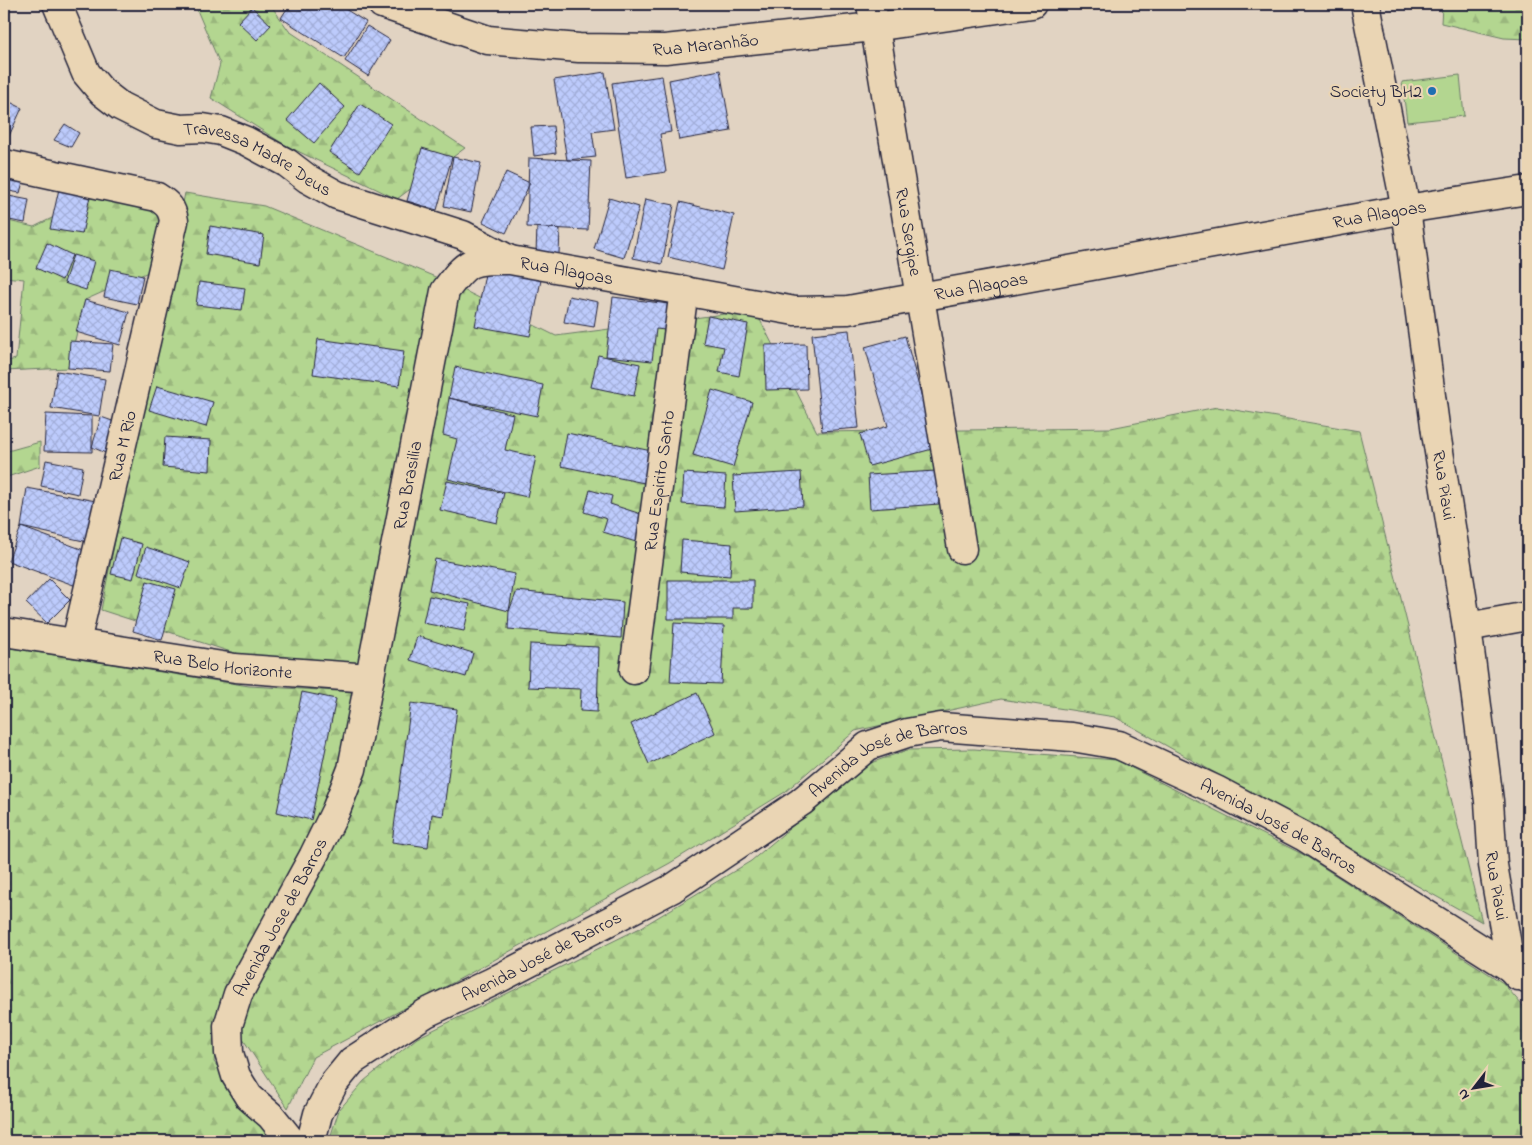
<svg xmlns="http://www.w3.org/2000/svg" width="1532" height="1145" font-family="'Indie Flower',sans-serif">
<defs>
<pattern id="forest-firs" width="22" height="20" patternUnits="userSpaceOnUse" patternTransform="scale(1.25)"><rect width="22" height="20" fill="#b3d690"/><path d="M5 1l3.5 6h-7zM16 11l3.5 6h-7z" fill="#9ab77d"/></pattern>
<pattern id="building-cross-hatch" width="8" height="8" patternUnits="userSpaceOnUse" patternTransform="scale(1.25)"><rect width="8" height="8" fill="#bdcbfc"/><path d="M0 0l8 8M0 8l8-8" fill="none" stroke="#a2aed9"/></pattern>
</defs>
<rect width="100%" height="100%" fill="#e1d3c2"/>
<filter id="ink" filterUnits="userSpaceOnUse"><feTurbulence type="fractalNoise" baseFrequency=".02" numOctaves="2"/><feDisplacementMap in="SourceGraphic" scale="10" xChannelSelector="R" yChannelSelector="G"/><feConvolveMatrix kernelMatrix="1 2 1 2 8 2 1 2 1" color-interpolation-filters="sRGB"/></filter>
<g filter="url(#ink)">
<path fill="url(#forest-firs)" stroke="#6a7c66" d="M203,4H270L289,31L465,148L397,199L285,145L211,98L220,64L197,10Z
M1453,4H1528V39L1504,38L1441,23L1442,6Z
M102,193L163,200L155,269L85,300L68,368L4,371V362L16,359L24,279L4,277V220L34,227Z
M185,193L264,206L445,281L556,336L755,310L817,432L1111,428L1217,407L1359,431L1482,922L1115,717L1001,699L855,731L785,792L670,863L456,981L313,1057L288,1108L220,1004L214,1062L276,1141H4V647L249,686L355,692L101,610Z
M40,442V466L4,478V452Z
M974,749L1116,760L1304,855L1503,983L1528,1012V1141H329L339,1110L364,1081L417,1038L640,928L751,861L865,765L907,750Z"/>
<path fill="#b3d690" stroke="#6a7c66" d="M1460,75L1464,116L1407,122L1402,82Z"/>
<path fill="url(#building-cross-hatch)" stroke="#22223b" d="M290,4H337L366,22L344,58L281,18Z
M252,7L271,25L257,40L238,22Z
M367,26L390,40L368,76L345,61Z
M720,70L731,131L679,140L669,80Z
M605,72L614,129L592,132L596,157L567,160L554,80Z
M662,76L671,132L660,134L666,172L626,178L612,83Z
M319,83L345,107L314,143L287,120Z
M4,99L22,108L8,138L4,136Z
M360,104L391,124L360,172L329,152Z
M65,124L79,133L71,147L54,140Z
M553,126L556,153L534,156L531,127Z
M422,148L452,157L437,210L407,201Z
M453,157L481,163L471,212L444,206Z
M529,158L591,161L588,230L527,227Z
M4,169L25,174L20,193L4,190Z
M506,172L530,183L506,233L483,222Z
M61,180L92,187L82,234L50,229Z
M4,195L29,200L25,223L4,219Z
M609,198L639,207L624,258L594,249Z
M645,199L674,205L662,264L633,258Z
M680,202L734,215L722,270L668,257Z
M210,226L264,235L260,263L206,254Z
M537,227L560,229L559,254L536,253Z
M47,243L72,255L62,280L36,268Z
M73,255L94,261L86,290L64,283Z
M110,269L143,276L137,304L104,297Z
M486,269L541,280L530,336L475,326Z
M199,282L245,288L242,310L196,305Z
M569,296L598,302L594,327L564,322Z
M613,297L677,305L674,331L656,329L652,361L606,356Z
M85,300L129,312L120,345L76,332Z
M708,316L748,324L739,376L719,372L724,347L703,343Z
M849,330L859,428L822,431L812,334Z
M905,336L936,448L869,466L860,434L888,426L865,347Z
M318,339L404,351L399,386L313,374Z
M70,341L113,344L110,371L68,368Z
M806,344L807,389L766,390L765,345Z
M598,355L640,364L634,396L591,387Z
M455,367L543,385L537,416L449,398Z
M57,371L105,379L99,416L51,408Z
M157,386L213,402L206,427L149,410Z
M712,390L752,402L733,467L693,455Z
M449,398L513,414L505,450L536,457L527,497L448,479L457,439L443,435Z
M46,414L92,416V452L44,451Z
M101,417L121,424L110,455L92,447Z
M567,433L656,452L649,484L561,466Z
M165,437L211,440L210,471L163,467Z
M46,460L83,467L78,494L41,486Z
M936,471L939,504L870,509L868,475Z
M801,472L803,506L735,511L733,476Z
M684,473L726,476L724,507L682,504Z
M447,481L504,493L497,523L440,510Z
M27,488L96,501L88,542L21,527Z
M590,490L612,496L610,504L644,515L636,542L603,532L607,519L584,512Z
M21,527L92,553L79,587L8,561Z
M120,538L142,544L133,579L111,574Z
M682,540L732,544L730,576L680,572Z
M146,547L190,562L181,588L138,573Z
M435,559L515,574L509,611L429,590Z
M49,579L70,600L47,623L26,603Z
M668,580H753V608H733V619H668Z
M147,581L176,589L162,640L133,631Z
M517,591L623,602L621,638L508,629L509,611Z
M429,596L470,604L464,631L423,623Z
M674,623L724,626L721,684L670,682Z
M417,636L473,653L466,677L410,660Z
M530,644L599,647L597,712L580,711L581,689L528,687Z
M302,692L336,699L311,820L277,812Z
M697,693L715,733L649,764L631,724Z
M411,703L457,709L443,816L432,814L428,847L392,842Z"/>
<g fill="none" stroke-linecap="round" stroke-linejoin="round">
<g stroke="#22223b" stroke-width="31">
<g id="minor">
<path id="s1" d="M57,4L86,73L102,92L120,106L156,124L181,129L203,128L221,131L246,141L287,163L308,179L337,195L463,235L508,259"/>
<path id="s2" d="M382,4L488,40L579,48L665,49L874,27L1032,4"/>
<path id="s3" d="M871,4L962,549"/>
<path id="s4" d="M1365,4L1406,209L1436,433L1467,627L1489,801L1493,865L1511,968L1518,976"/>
<path d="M4,164L157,197C168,204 172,208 174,221L76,642"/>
<path d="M1467,627L1528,616"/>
<path id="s5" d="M4,632L235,668L370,678"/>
<path id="s6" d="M634,670L684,290"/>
<path id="s7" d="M291,1141L271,1116L249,1097L236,1076L229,1053L228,1026L238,994L313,857L336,810L352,769L445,291C468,259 471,260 510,260L795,311L848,310L1406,209L1528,190"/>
<path id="s8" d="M311,1141L318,1114L334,1083L352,1061L426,1013L492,982L673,888L801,802L868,746L907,733L941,727L1072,737L1119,745L1216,790L1303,836L1528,979"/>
</g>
</g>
<use href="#minor" stroke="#ead5b4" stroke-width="28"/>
</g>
</g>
<circle fill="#1f6fb2" stroke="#ead5b4" stroke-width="2" cx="1432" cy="91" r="5"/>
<g text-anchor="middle" stroke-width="4.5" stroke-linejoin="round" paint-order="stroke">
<g font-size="18" fill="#22223b" stroke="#ead5b4">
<text dy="6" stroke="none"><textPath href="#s2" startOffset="330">Rua Maranhão</textPath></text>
<text dy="6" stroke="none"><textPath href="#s1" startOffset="272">Travessa Madre Deus</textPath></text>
<text dy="6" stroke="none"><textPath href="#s7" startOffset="1870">Rua Alagoas</textPath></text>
<text dy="6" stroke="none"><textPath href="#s3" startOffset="231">Rua Sergipe</textPath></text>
<text dy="6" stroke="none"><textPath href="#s7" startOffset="1045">Rua Alagoas</textPath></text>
<text dy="6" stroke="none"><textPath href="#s7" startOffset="1465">Rua Alagoas</textPath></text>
<text transform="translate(122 446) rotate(-77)" y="6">Rua M Rio</text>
<text dy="6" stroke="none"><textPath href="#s6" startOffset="191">Rua Espirito Santo</textPath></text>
<text dy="6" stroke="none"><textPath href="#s7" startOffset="712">Rua Brasilia</textPath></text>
<text dy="6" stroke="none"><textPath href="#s4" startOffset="488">Rua Piaui</textPath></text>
<text dy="6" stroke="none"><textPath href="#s5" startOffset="221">Rua Belo Horizonte</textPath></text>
<text dy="6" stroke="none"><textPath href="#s8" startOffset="712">Avenida José de Barros</textPath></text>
<text dy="6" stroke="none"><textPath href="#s8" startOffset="1132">Avenida José de Barros</textPath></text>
<text dy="6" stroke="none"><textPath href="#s4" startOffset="892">Rua Piaui</textPath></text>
<text dy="6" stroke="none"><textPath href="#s7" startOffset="258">Avenida Jose de Barros</textPath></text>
<text dy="6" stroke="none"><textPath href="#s8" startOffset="308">Avenida José de Barros</textPath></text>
</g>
<g font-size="18" fill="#22223b" stroke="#ead5b4" text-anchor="end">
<text x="1422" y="97">Society BH2</text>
</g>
</g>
<rect width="1532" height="1145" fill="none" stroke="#ead5b4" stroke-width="20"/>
<rect x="10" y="10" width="1512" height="1125" fill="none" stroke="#22223b" stroke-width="2" filter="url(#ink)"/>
<g transform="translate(1474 1088) rotate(239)" stroke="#ead5b4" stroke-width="4" paint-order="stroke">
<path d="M0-4L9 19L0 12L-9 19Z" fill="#22223b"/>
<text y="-8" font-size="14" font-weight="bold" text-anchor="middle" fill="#22223b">N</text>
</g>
</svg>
